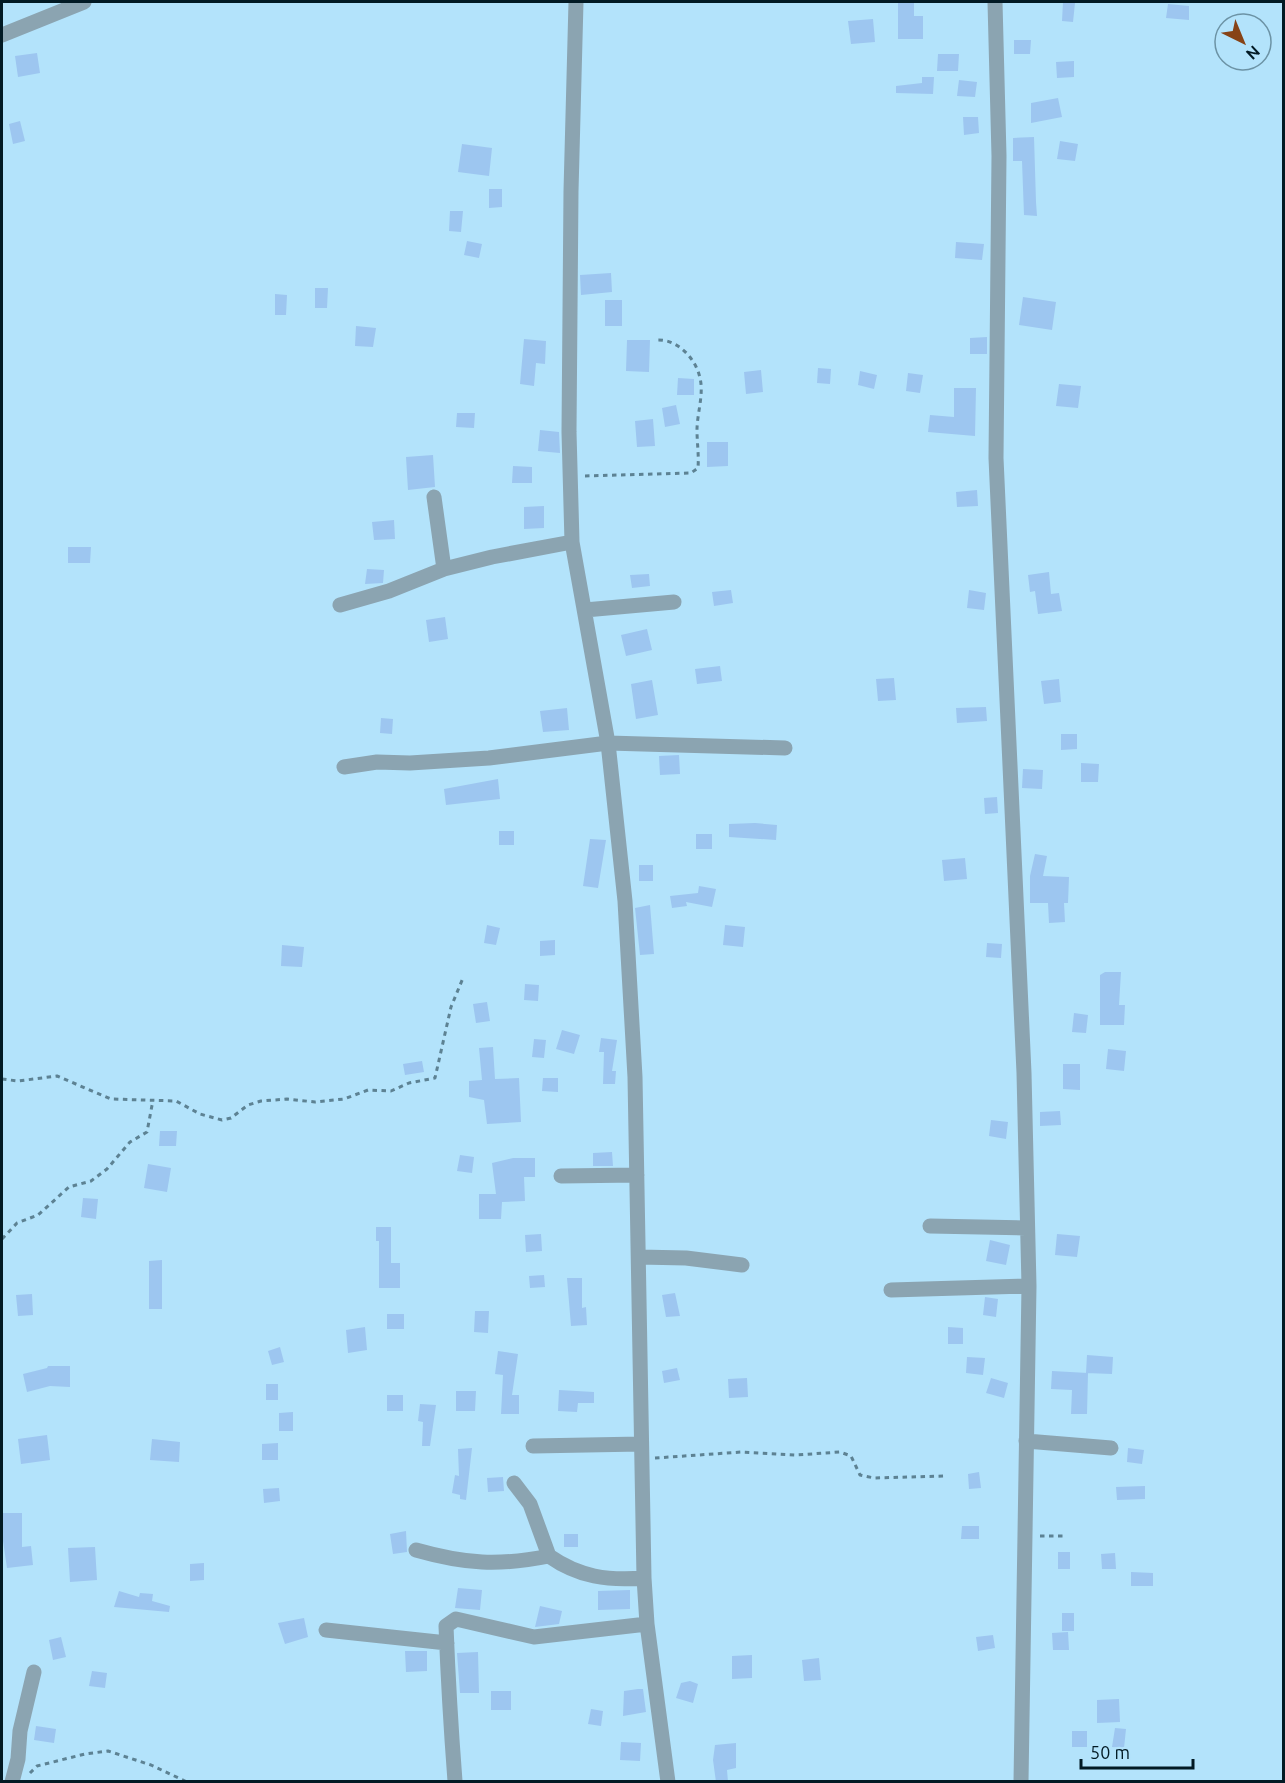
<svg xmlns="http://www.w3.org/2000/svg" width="1285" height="1783" font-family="Ubuntu,sans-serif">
<rect width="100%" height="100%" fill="#b3e3fb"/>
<path fill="#9dc6f0" d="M898,2H914V16H923V39H898Z
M1063,2L1075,3L1073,22L1062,21Z
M1168,4L1189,6V20L1166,18Z
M873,19L875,42L851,44L848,21Z
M1014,40H1031L1030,54H1014Z
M37,53L40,73L18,77L15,56Z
M938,54H959L958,71H937Z
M1074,61V77L1057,78L1056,62Z
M922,77H934L933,94L896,93V86L922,83Z
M959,80L977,82L975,97L957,96Z
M1058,98L1062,117L1031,123V103Z
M963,117H978L979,133L964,135Z
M20,121L25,141L13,144L9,124Z
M1034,137L1036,202L1037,216L1024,215L1022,161H1013V138Z
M1060,141L1078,144L1075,161L1057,159Z
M462,144L492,148L489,176L458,172Z
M489,189H502V207L489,208Z
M450,211H463L461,232L449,231Z
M467,241L482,244L479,258L464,255Z
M956,242L984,244L982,260L955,258Z
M611,273L612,292L581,295L580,275Z
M315,288H328L327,308H315Z
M275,294L287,295L286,315H275Z
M1023,297L1056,302L1052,330L1019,325Z
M605,300H622V326H605Z
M356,326L376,328L373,347L355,346Z
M987,337V354H970V338Z
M524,339L546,341L545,364L536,363L534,386L520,384Z
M627,340H650L649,372L626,371Z
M818,368L831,369L830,384L817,383Z
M761,370L763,392L746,394L744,372Z
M860,371L877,375L874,389L858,385Z
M908,373L923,375L920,393L906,391Z
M678,378L694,379V395H677Z
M1059,384L1081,386L1078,408L1056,406Z
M954,388H976L975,436L928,432L930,415L954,417Z
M676,405L680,424L665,427L662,408Z
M457,413H475L474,428L456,427Z
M653,419L655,446L637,447L635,421Z
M540,430L559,432L560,453L538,451Z
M707,442H728V466L707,467Z
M433,455L435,487L408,490L406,457Z
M513,466L532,467V483H512Z
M977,490L978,506L957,507L956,492Z
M544,506V528L524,529V507Z
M394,520L395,539L374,540L372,522Z
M68,547H91L90,563H68Z
M367,569L384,570L383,583L365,584Z
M1049,572L1051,594L1059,593L1062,611L1038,614L1035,591L1030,592L1028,575Z
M649,574L650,586L632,588L630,575Z
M731,590L733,603L714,606L712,592Z
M969,590L986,593L984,610L967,608Z
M445,617L448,639L429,642L426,620Z
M647,629L652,650L626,656L621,635Z
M720,666L722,681L697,684L695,669Z
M894,678L896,700L878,701L876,679Z
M1059,679L1061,702L1044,704L1041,681Z
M652,680L658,715L636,719L631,684Z
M986,707L987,721L957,723L956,708Z
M567,708L569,730L543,732L540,711Z
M381,718L393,719L392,734L380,733Z
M1061,734H1077V749L1061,750Z
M679,755L680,774L660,775L659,756Z
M1081,763L1099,764L1098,782H1081Z
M1023,769L1043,770L1042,789L1022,788Z
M498,779L500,799L446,805L444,789Z
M997,797L998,813L985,814L984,798Z
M755,823L777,825L776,840L729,837V824Z
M499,831H514V845H499Z
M696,834H712V849H696Z
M590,839L606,840L598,888L583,886Z
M1035,854L1047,856L1043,876L1069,877L1068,903H1064L1065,922L1049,923L1048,903H1030V876Z
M965,858L967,879L944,881L942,860Z
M639,865H653V881H639Z
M699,886L716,889L712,907L686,902L687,906L672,908L670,896L698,893Z
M650,905L654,954L640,955L635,908Z
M487,925L500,928L496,945L484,943Z
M725,925L745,927L743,947L723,945Z
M555,940V955L540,956V941Z
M987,943L1002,944L1001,958L986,957Z
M282,945L304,947L302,967L281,966Z
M1105,972H1121L1119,1005H1125L1124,1025H1100V975Z
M525,984L539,985L538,1001L524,1000Z
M487,1002L490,1021L476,1023L473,1004Z
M1074,1013L1088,1015L1086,1033L1072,1032Z
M562,1030L580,1035L574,1054L556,1049Z
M601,1038L617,1040L612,1071H616L615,1084H603L604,1052H599Z
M534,1039L546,1040L544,1058L532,1057Z
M493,1047L495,1079L519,1078L521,1122L487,1124L484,1100L469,1097V1081L482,1080L479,1048Z
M1108,1049L1126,1051L1124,1071L1106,1069Z
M422,1061L424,1072L405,1075L403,1064Z
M1063,1064H1080V1090L1063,1089Z
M543,1078H558V1092L542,1091Z
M1060,1111L1061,1125L1040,1126V1112Z
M991,1120L1008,1122L1006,1139L989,1136Z
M160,1131H177L176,1146H159Z
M612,1152L613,1166H593V1153Z
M460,1155L474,1157L472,1173L457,1171Z
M513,1158H535V1177H524L525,1201L502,1202L501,1219H479V1194H496L492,1163Z
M148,1164L171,1168L167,1192L144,1188Z
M83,1198L98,1199L96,1219L81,1217Z
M376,1227H391V1263H400V1288H379V1241H376Z
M541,1234L542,1251L526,1252L525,1235Z
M1057,1234L1080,1236L1077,1257L1055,1255Z
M990,1240L1010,1245L1006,1265L986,1261Z
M162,1260V1309H149V1261Z
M544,1275L545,1287L530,1288L529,1276Z
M567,1278H582V1308L586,1307L587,1325L571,1326Z
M675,1293L680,1316L666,1317L662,1295Z
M32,1294L33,1315L18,1316L16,1295Z
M985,1297L998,1299L996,1317L983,1315Z
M475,1311H489L488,1333L474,1332Z
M387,1314H404V1329H387Z
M365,1327L367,1350L348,1353L346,1330Z
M948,1327L963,1328V1344H948Z
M280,1347L284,1362L272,1365L268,1351Z
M498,1351L518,1354L512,1395H519V1414H501L503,1375L495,1374Z
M1087,1355L1113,1357L1112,1374L1086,1373Z
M967,1357L985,1358L983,1375L966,1373Z
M48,1366H70V1387L50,1386L27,1392L23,1374L47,1368Z
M677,1368L680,1380L664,1383L662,1371Z
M1052,1371L1088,1373L1087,1414H1071L1072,1390L1051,1389Z
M747,1378L748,1397L729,1398L728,1379Z
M991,1378L1008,1383L1004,1398L986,1393Z
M266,1384H278V1400H266Z
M559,1390L594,1392V1403H578L577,1412L558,1411Z
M456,1391H476L475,1411H456Z
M387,1395H403V1411H387Z
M420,1404L436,1405L430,1446H422L423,1422L418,1421Z
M293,1412V1431H279V1413Z
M47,1435L50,1460L21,1464L18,1439Z
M152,1439L180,1442L179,1462L150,1460Z
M278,1443V1460H262V1444Z
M472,1448L466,1500L460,1499V1495L452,1493L455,1475L459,1476L458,1449Z
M1128,1448L1144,1450L1142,1464L1127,1462Z
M979,1472L981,1488L969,1489L968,1474Z
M503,1477L504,1491L488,1492L487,1478Z
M1145,1486V1499L1117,1500L1116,1487Z
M279,1488L280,1501L264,1503L263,1489Z
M2,1513H22V1547L31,1546L33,1565L7,1568L2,1534Z
M962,1526H979V1539H961Z
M406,1531L407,1552L393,1554L390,1534Z
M564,1534H578V1547H564Z
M95,1547L97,1580L70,1582L68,1548Z
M1058,1552H1070V1569H1058Z
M1115,1553L1116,1569H1102L1101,1554Z
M204,1563V1580L190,1581V1564Z
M1131,1572L1153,1573V1586H1131Z
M458,1588L482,1590L480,1610L455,1608Z
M630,1590V1609L598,1610V1591Z
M119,1591L139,1597L140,1593L153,1594L152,1601L170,1606L169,1612L114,1607Z
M540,1606L562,1611L559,1624L535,1627Z
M1062,1613H1074V1631H1062Z
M304,1618L308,1637L285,1644L278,1623Z
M1068,1632L1069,1650H1053L1052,1633Z
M993,1635L995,1648L978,1651L976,1637Z
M61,1637L66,1657L53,1660L49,1640Z
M405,1651H427V1671L406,1672Z
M478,1652L479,1693H460L457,1653Z
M752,1655V1678L732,1679V1656Z
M819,1658L821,1680L804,1681L802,1660Z
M92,1671L107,1673L105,1688L89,1686Z
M690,1681L698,1684L693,1703L676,1698L681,1683Z
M638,1689H643L646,1712L623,1716L624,1691Z
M491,1691H511V1710H491Z
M1119,1699L1120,1722L1097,1723V1700Z
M591,1709L603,1711L601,1726L588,1724Z
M36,1726L56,1729L54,1743L34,1740Z
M1115,1728L1126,1729L1124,1748L1112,1747Z
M1072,1731H1087V1747H1072Z
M621,1742L641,1743L640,1761L620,1760Z
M736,1743V1768L727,1770L728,1782H716L713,1760L715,1745Z"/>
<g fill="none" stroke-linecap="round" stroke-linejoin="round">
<path stroke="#5d8293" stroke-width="3" stroke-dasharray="4.5 4.5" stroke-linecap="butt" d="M585,476L691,473L698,468C699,455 697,443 697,430C697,414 704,394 700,378C696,359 678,339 657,340
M2,1079L18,1081L57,1076L111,1099L176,1101L200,1114L222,1120L231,1118L248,1105L261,1101L287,1099L315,1102L344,1099L368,1090L391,1091L409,1083L435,1078L451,1007L463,978
M2,1239L17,1223L38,1215L69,1187L91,1181L107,1169L130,1142L147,1132L153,1100
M655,1458L742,1452L796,1455L840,1452L851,1456L860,1475L874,1478L947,1476
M1040,1536H1064
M30,1773L37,1766L85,1754L108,1751L151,1765L187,1782"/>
<path stroke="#8ba4b1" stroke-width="15" d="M576,2L571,191L569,432L572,542L608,743L625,901L635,1077L644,1578L647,1624L668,1782
M995,2L999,156L996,458L1024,1073L1029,1286L1021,1782
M2,35L84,2
M434,497L444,569
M340,605L389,591L444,569L492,557L572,542
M585,610L674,602
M344,767L377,762L410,763L489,758L608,743L785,748
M561,1176L637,1175
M930,1226L1026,1228
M639,1257L686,1258L742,1265
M891,1290L1029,1286
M1026,1441L1111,1448
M533,1446L641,1444
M416,1550C465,1564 499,1566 549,1556L530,1504L514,1483
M549,1556C579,1577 608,1581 644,1578
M326,1630L447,1643
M455,1781C451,1729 448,1678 446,1626L456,1619L534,1637L647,1624
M12,1782L18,1759L20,1731L34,1672"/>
</g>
<rect width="1285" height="1783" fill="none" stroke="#021a24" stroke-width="6"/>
<g transform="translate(1243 42) rotate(137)"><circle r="28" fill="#b3e3fb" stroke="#6c93a5" stroke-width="1.5"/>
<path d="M0-4.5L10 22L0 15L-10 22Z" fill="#874316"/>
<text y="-9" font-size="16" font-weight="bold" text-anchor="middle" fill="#021a24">N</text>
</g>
<path d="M1081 1759v9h112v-9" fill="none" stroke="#021a24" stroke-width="3"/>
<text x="1090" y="1759" font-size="18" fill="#021a24" stroke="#b3e3fb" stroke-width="4.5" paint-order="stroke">50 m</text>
</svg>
